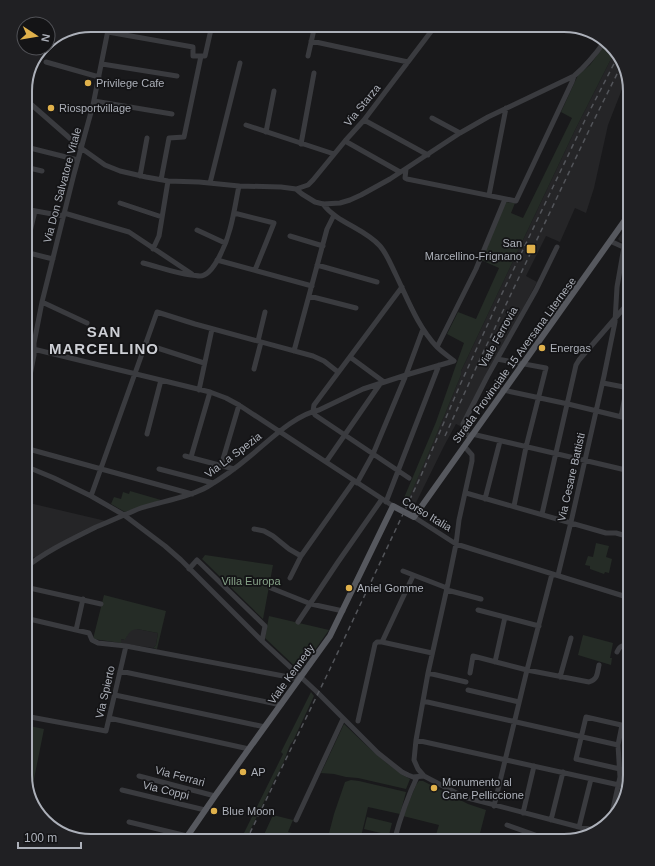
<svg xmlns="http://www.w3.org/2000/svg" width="655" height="866" font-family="Helvetica,sans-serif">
<rect width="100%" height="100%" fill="#19191b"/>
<path fill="#252527" d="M615,51L619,55L626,79L608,125L594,188L586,213L575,208L560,242L546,236L526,276L537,282L460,426L456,424L444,446L412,511L405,506L433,443L461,375V371L575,130Z
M628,224L630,225V244L621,242L618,239Z
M25,502L106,521L36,558L25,555Z
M134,629H137L158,633L156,645L153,648L121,643V639L124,640L125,639L129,631Z"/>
<path fill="#252c26" d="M606,43L615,51L575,130L461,371V375L433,443L405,507L401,505L436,422L456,365L464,343L447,334L458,312L476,319L499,268L481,260L505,202L515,203L511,213L523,218L572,118L561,112L578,75L590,65Z
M130,491L161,500L125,512L111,504L114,497L121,499L123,492L129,494Z
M596,543L609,546L606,557L612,559L609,573L605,572L604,574L590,569V566L585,565L588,556L593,557Z
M205,555L273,565L263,619L202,559Z
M104,595L166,611L157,649L153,648L156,645L158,633L137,629C130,630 128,634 125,640L121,639V643L93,639Z
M269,616L329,630L300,671L265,638Z
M583,635L613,643L610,658H612L611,665L578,655Z
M311,692L314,696L293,741C289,746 288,750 286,756C283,764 279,773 274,780L273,783L246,839L244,841H240L283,754L281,752Z
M344,724C365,744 385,765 410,779L406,789L358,778L346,777L334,774L321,773Z
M25,725L44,729L31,794L25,775Z
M351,780L359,781L406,792L400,814L368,807L360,841H327L334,814L345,782Z
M419,781H423L468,804L486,810L478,841H434L439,825L403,816L416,785Z
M273,815L293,820L288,832L324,841H261Z
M367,817L392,823L389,835L364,829Z"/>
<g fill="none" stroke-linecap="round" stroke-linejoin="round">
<path stroke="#3a3b3f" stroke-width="5" d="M274,25L294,29
M108,32L193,47V56H205L212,25
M311,41L408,62
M308,56L315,25
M46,62L99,77
M102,64L177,76
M25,99L81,148L105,165L120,171L146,177L168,181L199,182L239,186L281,187L296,189L302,194L315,202L323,204L340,203L350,200L361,195L390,179L460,133L488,117L574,76C587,65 595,55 605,41
M94,101L172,114
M432,118L460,133
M364,120L428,155
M246,125L334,154
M266,132L274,91
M345,141L400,172
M301,144L314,73
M26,147L78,160
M25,167L42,171
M406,169L405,178L407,179L516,201L572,82L574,76
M140,176L147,138
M161,180L169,138L184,137L201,56
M210,183L240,63
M25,184L29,168
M296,189L308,185L313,180L345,141L364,120L436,25
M489,195L506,108
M120,203L162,217
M323,204C337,223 364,228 380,246C387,254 391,265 396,275C408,300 418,327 437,347C442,352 448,356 454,361
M25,209L63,216
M64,213L129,232L192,274
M234,213L274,223L266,243L255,270
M197,230L225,243
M290,236L323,246
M610,241L621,246L630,248
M153,249L159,236L168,181
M25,252L53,259
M25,253L35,211
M217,260L312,286
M143,263C159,267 174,273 191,275C194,275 197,276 200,276C214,276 227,241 230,229C234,215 236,200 239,186
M317,265L377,282
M402,287L314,405L313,411L315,415L409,478
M309,296L356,308
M42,302L87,323
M258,341L265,312
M145,344L204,363
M25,347L210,392L226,398L239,405L393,506
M437,347L476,269L505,199
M294,351L327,229L334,215
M350,357L384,382
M497,359L546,368L526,447L514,506
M254,369L261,342
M603,383L629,388
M199,390L212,329
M503,390L568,404L630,419
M25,401L34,355V343L42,302L74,174L93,105L109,25
M621,417L630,371
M147,434L161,380
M472,434L630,471
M470,437C466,433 463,431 463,424L487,377L536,290L557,247
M464,446L472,455V461L459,520L456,544L447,588L428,673L416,740L414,760L418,769L424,776L464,797L579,827L599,831
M25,448L192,494
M185,456L234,469
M191,457L210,392
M326,462L380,384
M25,466L54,478L91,496L124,515L165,546L181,560L262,641L316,691L378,753L402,772L408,775L413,777L424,776
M221,466L239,405
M159,469L213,483
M357,483L373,454L406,375L423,329
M466,493L606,533H616L630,537
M91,496L157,312L195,324L313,356L324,361L338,372
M485,499L500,441
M386,502L439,365
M542,514L576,365L579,360L630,301
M414,517L456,544L630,598
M254,529L264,531L273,536L289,549L301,556
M25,568C46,551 72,539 96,527C106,523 115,519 124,515C130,513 135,510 141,508C163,501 187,498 207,487C222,478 236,468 249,457C269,441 294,415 319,410L363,389L406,375L454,361
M189,569L197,560L265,626L262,641
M403,571L447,588
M558,575L571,522L604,376L615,322L617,287L624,247
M290,578L301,556L354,481
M25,587L101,604
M271,588L311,604L343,611
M447,590L481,599
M478,610L539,626
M25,618L89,633L92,640L98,643L126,646L299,679
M298,622L338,562L382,499
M76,630L83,599
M382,642L413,576
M617,652C620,645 623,645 630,646
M495,662L505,617
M120,671L281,705
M428,673L466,682
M470,673L473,656L527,670L589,682C598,679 597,674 599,665
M560,677L571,638
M468,690L519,702
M115,695L265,727
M423,701L618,745
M25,716L106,731L126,646
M109,718L249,749
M358,721L375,644L377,642H382L432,653
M416,740L619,785
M620,769L576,759L586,717L630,727
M139,776L215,796
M122,790L205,810
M34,806L39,811L42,817
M494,806L527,670L552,574
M523,813L534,766
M611,818L620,777L618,745L622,725
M296,820L343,719
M551,820L563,772
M129,822L187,836
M507,825L552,841
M579,827L591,779
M394,841C400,819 407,798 417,777"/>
<path stroke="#56585e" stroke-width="6" d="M184,841L215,796L330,636L393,506L414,517L630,213"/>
<path stroke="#53555a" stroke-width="1.5" stroke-dasharray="5 4" stroke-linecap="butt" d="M445,436L481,357L592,124L622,64
M246,841L329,671L420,478L460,385L497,304L585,120L619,54"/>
</g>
<g fill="#e0b14b" stroke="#141416" stroke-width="1.5">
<circle cx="88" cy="83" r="4"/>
<circle cx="51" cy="108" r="4"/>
<rect x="526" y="244" width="10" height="10" rx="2"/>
<circle cx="542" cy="348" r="4"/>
<circle cx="349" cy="588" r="4"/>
<circle cx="243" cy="772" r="4"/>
<circle cx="434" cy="788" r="4"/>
<circle cx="214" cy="811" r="4"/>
</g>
<g text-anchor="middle" stroke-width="3.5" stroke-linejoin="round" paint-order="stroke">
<g font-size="11" fill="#acb0b9" stroke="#141416" text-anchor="start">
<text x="96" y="87">Privilege Cafe</text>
<text x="59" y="112">Riosportvillage</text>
<text x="522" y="247" text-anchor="end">San<tspan x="522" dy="13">Marcellino-Frignano</tspan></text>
<text x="550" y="352">Energas</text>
<text x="357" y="592">Aniel Gomme</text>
<text x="251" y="776">AP</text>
<text x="442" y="786">Monumento al<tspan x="442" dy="13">Cane Pelliccione</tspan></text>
<text x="222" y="815">Blue Moon</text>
</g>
<g font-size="11" fill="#acb0b9" stroke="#141416">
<text transform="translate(362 105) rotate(-51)" y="4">Via Starza</text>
<text transform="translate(62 185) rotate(-75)" y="4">Via Don Salvatore Vitale</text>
<text transform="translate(498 337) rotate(-61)" y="4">Viale Ferrovia</text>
<text transform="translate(514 360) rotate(-54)" y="4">Strada Provinciale 15 Aversana Liternese</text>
<text transform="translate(233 455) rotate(-37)" y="4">Via La Spezia</text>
<text transform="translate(571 477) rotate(-77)" y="4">Via Cesare Battisti</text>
<text transform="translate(427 514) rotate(31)" y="4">Corso Italia</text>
<text transform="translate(291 674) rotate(-54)" y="4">Viale Kennedy</text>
<text transform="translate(105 692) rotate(-77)" y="4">Via Spierto</text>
<text transform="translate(180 776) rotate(15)" y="4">Via Ferrari</text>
<text transform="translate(166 790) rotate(14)" y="4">Via Coppi</text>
</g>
<g font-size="11" fill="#86a288" stroke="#141416">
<text x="251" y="585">Villa Europa</text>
</g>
<g font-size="15" font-weight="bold" letter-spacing="1" fill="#cdcfd5" stroke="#141416">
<text x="104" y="337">SAN<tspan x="104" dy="17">MARCELLINO</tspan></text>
</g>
</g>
<path d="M0 0H655V866H0ZM91 32H564A59 59 0 0 1 623 91V775A59 59 0 0 1 564 834H91A59 59 0 0 1 32 775V91A59 59 0 0 1 91 32Z" fill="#202023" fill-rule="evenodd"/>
<path fill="none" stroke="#acb0b9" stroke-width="2" d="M91 32H564A59 59 0 0 1 623 91V775A59 59 0 0 1 564 834H91A59 59 0 0 1 32 775V91A59 59 0 0 1 91 32Z"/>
<g transform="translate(36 36) rotate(102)"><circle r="19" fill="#141416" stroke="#515257"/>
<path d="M0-3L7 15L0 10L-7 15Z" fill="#e0b14b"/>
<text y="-6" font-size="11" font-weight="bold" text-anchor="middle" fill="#acb0b9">N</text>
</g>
<path d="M18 842v6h63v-6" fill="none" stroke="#acb0b9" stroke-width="2"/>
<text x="24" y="842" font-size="12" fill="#acb0b9" stroke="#141416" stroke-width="3" paint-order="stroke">100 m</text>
</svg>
